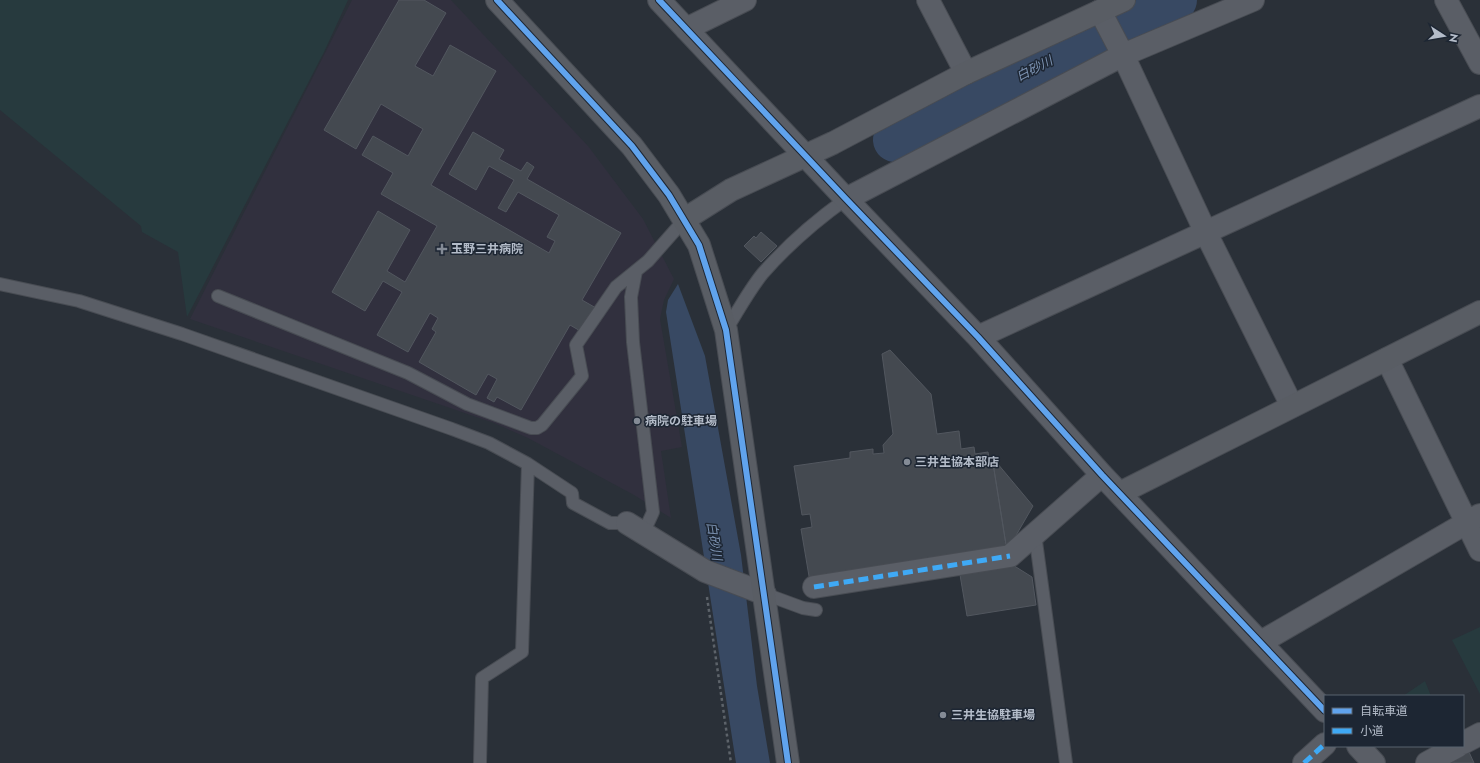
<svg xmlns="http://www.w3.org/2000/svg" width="1480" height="763" font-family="Jost,'Noto Sans JP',sans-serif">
<rect width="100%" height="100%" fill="#2a3038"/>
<path fill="#31303e" d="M352,0H451L588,146L643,219L674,279L664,300L660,319L682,447L661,451L671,518L634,495L528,438L494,423L190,319Z"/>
<path fill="#273a3e" d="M0,0H348L324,52L187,317L178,252L142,232L141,226L0,110Z
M1480,627V694L1452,640Z
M1425,681L1431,696H1403Z"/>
<path fill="#384963" d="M678,284L705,356L741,555L757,686L770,763H736L666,312L668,300Z"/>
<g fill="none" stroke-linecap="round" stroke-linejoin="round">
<path stroke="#384963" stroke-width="44" d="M895,140L1118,25L1175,0"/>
</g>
<path fill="#444950" stroke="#52575f" d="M399,0H424L446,13L415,66L433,76L450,45L496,71L431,185L549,253L555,241L547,237L559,215L518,192L506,212L498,208L514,180L489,166L476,190L449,174L473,132L504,150L499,159L521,171L527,162L534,167L527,179L621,233L582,300L596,308L582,332L570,325L521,410L497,397L494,402L487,398L497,379L488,374L476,395L419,362L436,332L432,329L438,318L430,313L408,352L377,335L402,292L383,281L365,311L332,292L378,211L410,230L387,271L405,282L437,226L381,194L393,173L362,155L373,136L408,156L423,129L381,104L356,149L324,130Z
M761,232L777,246L761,262L744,246L754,236L756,238Z
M890,350L931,394L937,434L959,431L961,449L974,447L975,454L988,452L989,458L992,457L1007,551L810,582L801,529L812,527L810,514L802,515L794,466L850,458V452L873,449V454L884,453L883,445L893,434L882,354Z
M992,457L1033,506L1007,551Z
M1008,562L1032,577L1036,605L967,616L959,569Z
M1469,752L1474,763H1449Z"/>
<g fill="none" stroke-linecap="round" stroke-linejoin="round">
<g stroke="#484c53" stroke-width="14">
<path id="lane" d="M636,271L631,297L633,342L653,512L643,534
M0,284L79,301L182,334L452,429L489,443L528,464L572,493L573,503L610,523H627
M218,296L408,373L467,404L531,428H537L542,425L582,376L576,345L616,287L648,261L685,219
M726,330C738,311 749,290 763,273C786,247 818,219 846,199
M1035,534L1066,763
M765,594L803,608L816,610
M480,763L482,678L522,652L528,464"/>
</g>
<g stroke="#484c53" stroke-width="24">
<path id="street" d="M659,0L846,199L978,337L1102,475L1325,711
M928,0L966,73
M1446,0L1480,63
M1100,11L1123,55L1206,233L1292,406
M686,29L745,0
M846,199L1123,55L1253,0
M978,337L1480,106
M1387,359L1480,550
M627,523L705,571L765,594
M814,587L1010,556L1102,475
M1261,642L1480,515
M1463,743L1480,734
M1358,746L1374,763
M1304,763L1325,744
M1427,763L1458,746"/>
</g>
<g stroke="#484c53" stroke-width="24">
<path id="secondary" d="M497,0L632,146L669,195L699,245L726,330L788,763
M685,219L731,190L833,143L966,73L1124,0
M1120,493L1480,312"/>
</g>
<path stroke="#5d636a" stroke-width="2.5" stroke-dasharray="3 3" stroke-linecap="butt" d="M707,597L731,763"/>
<use href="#lane" stroke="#5a5e66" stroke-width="12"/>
<use href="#street" stroke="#5a5e66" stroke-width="22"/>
<use href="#secondary" stroke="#595d64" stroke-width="22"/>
<path stroke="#3fa9f5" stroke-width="5" stroke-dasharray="10 5" stroke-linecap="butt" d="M814,587L1010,556
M1304,763L1325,744"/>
<g stroke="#1d2633" stroke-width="8">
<path id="cycleway" d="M497,0L632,146L669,195L699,245L726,330L788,763
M659,0L846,199L978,337L1102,475L1325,711"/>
</g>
<use href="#cycleway" stroke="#60a3ed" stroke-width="6"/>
</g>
<g fill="#848b96" stroke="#1d2633" stroke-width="1.5">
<path d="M440 243h4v4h4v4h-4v4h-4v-4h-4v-4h4z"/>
<circle cx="637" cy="421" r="4"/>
<circle cx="907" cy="462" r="4"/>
<circle cx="943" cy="715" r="4"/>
</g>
<g text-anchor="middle" stroke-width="3" stroke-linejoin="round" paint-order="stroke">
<g font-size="12" font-weight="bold" fill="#b4bcc9" stroke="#1d2633" text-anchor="start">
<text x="451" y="253">玉野三井病院</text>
<text x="645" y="425">病院の駐車場</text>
<text x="915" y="466">三井生協本部店</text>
<text x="951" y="719">三井生協駐車場</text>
</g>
<g font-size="13" font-style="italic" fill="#7c92b1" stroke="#1d2633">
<text transform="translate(1034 68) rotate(-27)" y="5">白砂川</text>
<text transform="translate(715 541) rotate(81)" y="5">白砂川</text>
</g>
</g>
<rect x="1324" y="695" width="140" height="52" fill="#1d2633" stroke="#59626f"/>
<rect x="1332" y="708" width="20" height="6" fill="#60a3ed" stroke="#59626f"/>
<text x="1360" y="715" font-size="12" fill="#b4bcc9">自転車道</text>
<rect x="1332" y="728" width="20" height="6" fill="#3fa9f5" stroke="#59626f"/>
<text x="1360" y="735" font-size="12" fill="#b4bcc9">小道</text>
<g transform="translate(1444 36) rotate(102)" stroke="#1d2633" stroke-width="3" paint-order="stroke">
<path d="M0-3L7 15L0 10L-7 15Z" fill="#b4bcc9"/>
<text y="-6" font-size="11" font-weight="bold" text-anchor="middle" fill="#b4bcc9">N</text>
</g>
</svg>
